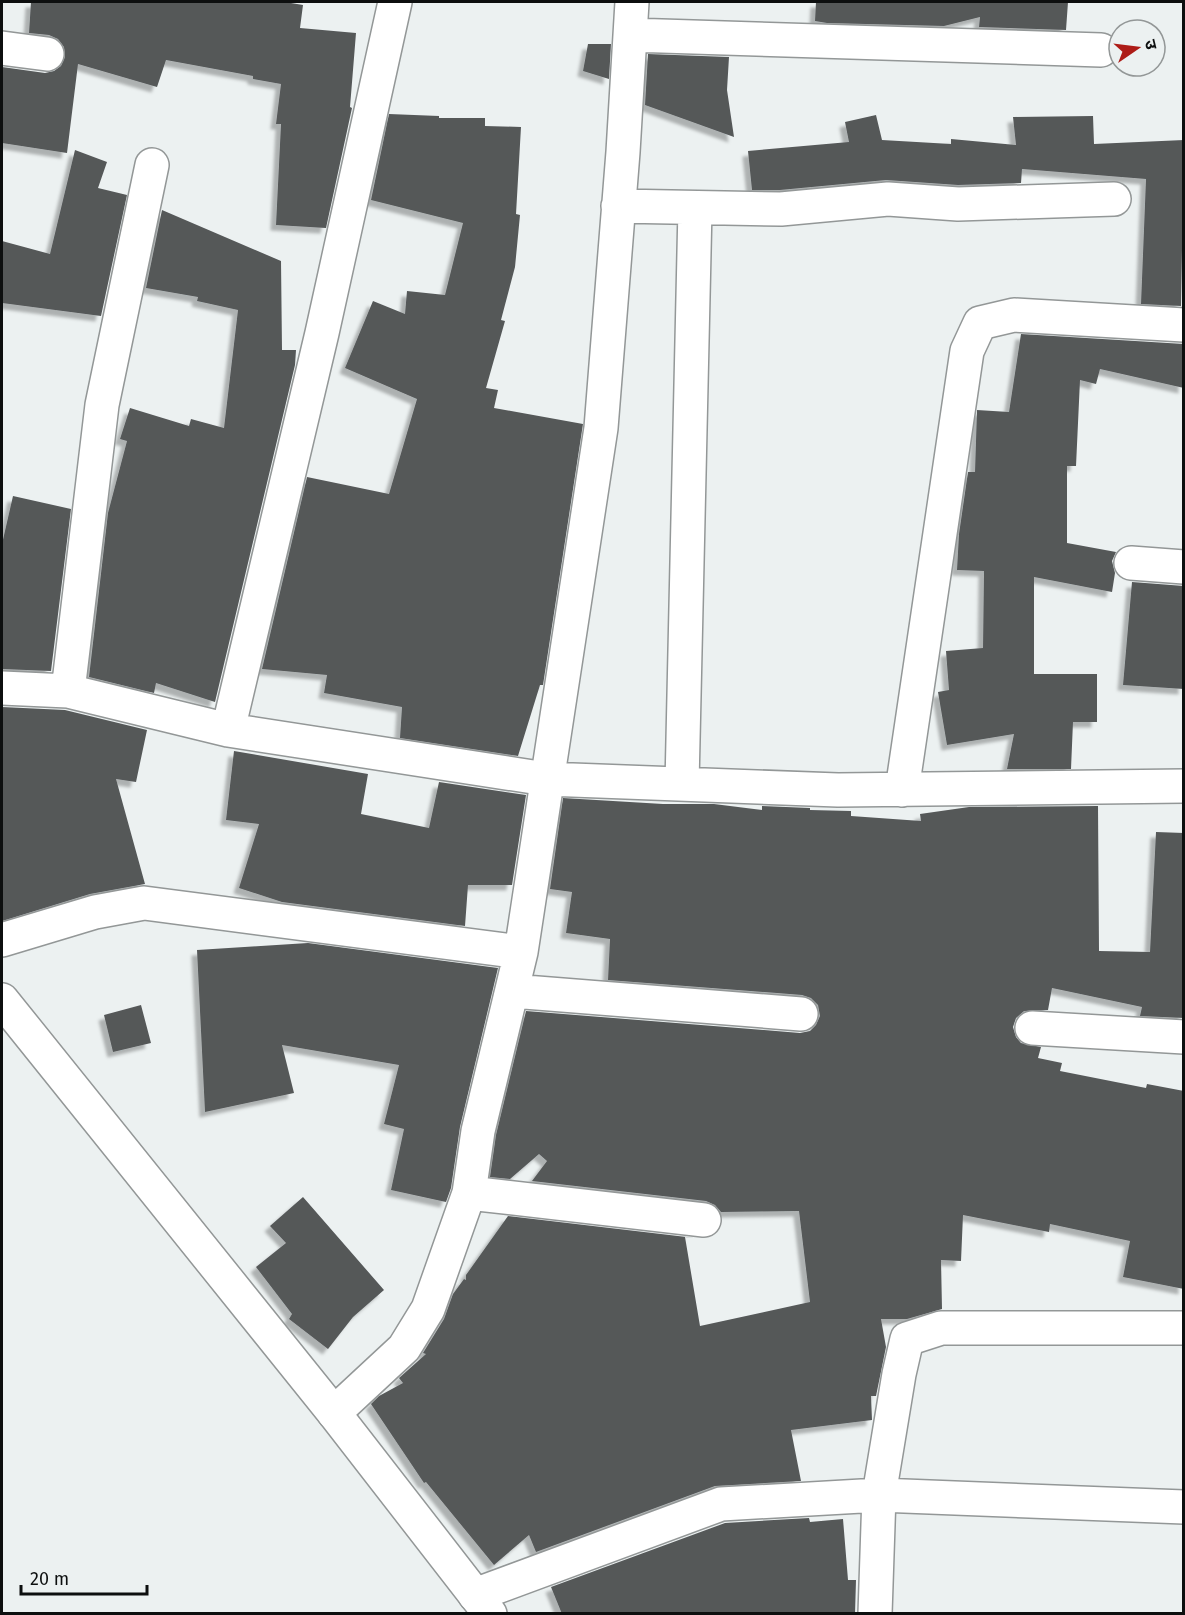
<svg xmlns="http://www.w3.org/2000/svg" width="1185" height="1615" font-family="'Fira Sans','Noto Sans Devanagari',sans-serif">
<defs>
<filter id="shadow"><feDropShadow dx="-5.5" dy="5.5" stdDeviation="1.5" flood-color="#0004"/></filter>
</defs>
<rect width="100%" height="100%" fill="#ecf1f1"/>
<path fill="#555859" filter="url(#shadow)" d="M31,2H285L303,5L300,28L356,33L350,107L352,108L326,228L276,225L281,124H276L281,84L253,79V76L166,60L157,87L78,64L67,153L2,143V67L45,73L54,71L61,66L65,57L64,47L58,39L49,35L29,33Z
M816,2H1068L1066,30L979,27L980,17L944,26L827,23L815,21Z
M588,44H611L609,79L583,71Z
M648,54L729,57L727,90L734,137L645,105Z
M389,114L439,116V118H485V126L521,127L516,214L520,215L515,267L501,320L505,321L486,388L498,390L494,408L583,424L543,685H540L518,756L400,738L402,707L324,693L327,675L262,669L307,477L389,494L417,399L345,368L373,301L405,314L407,291L445,295L463,223L371,200Z
M876,115L882,140L951,144V139L1016,145L1013,117L1093,116L1094,144L1184,140L1181,306L1141,304L1146,179L1022,169L1021,183L958,185L886,180L780,190H752L748,151L849,142L845,122Z
M75,150L107,162L98,188L127,195L101,316L2,303V241L50,254Z
M162,210L281,261L282,350H296L295,365L215,702L156,683L154,693L89,677L108,513L127,441L120,439L130,408L189,426L191,419L224,428L238,310L197,301L198,297L146,288Z
M1021,334L1184,344V388L1100,369L1096,384L1080,380L1076,466H1067V543L1116,552L1112,561L1115,573L1112,592L1034,577V674H1097V722H1073L1071,769H1007L1014,734L947,745L938,692L949,690L946,651L983,648L984,571L957,570L959,534L968,472H975L977,410L1009,412Z
M13,496L71,509L51,671L2,669V544Z
M1132,582L1184,586V689L1123,685Z
M2,707L65,710L147,730L136,782L116,779L145,884L90,894L2,921Z
M234,751L368,774L361,814L429,828L439,782L526,795L512,885H468L465,926L282,902L239,888L259,824L226,820Z
M563,798L663,804H714L762,810V806L810,808V810L851,811V816L921,821L920,814L969,807L1098,806L1099,951L1150,952L1156,832L1184,833V1018L1140,1016L1142,1007L1052,988L1048,1010L1024,1011L1016,1018L1013,1027L1016,1037L1021,1043L1041,1047L1038,1058L1062,1063L1060,1071L1146,1088L1147,1084L1184,1091V1289L1123,1277L1130,1241L1050,1224L1049,1232L963,1215L961,1261L941,1260L942,1309L907,1319H881L886,1347L876,1396H871L872,1420L791,1430L801,1481L715,1486L536,1552L529,1535L494,1565L426,1482L424,1483L371,1404L379,1396L403,1383L399,1378L426,1354L423,1353L444,1319L453,1294L464,1279L466,1280V1275L508,1216L695,1238L685,1237L700,1326L810,1302L799,1211L721,1212L715,1205L706,1201L532,1181L547,1161L539,1154L510,1179L490,1177L496,1135L526,1011L800,1033L810,1031L816,1025L820,1016L818,1005L811,998L802,995L608,980L610,939L566,933L572,892L550,889Z
M308,943L498,968L460,1127L451,1188L446,1202L391,1190L404,1129L384,1124L399,1065L282,1045L294,1093L205,1112L197,950Z
M141,1005L151,1043L113,1052L104,1015Z
M303,1197L384,1290L353,1317L328,1349L289,1319L292,1314L256,1267L286,1243L270,1226Z
M809,1518L810,1522L843,1519L848,1580H856L855,1614H562L551,1587L725,1523Z"/>
<g fill="none" stroke-linecap="round" stroke-linejoin="round">
<g stroke="#939797" stroke-width="36">
<path id="street" d="M630,35L1101,50
M2,48L47,54
M618,206L781,209L888,199L958,204L1114,199
M1131,563L1184,567
M2,688L68,691L228,730L546,779L838,790L1184,786
M68,691L102,405L152,165
M228,730L322,333L395,2
M682,784L695,208
M902,790L967,351L980,323L1014,315L1184,325
M2,940L95,912L144,903L521,952
M512,991L801,1014
M1032,1028L1184,1037
M469,1193L704,1220
M334,1413L404,1348L428,1309L469,1193L478,1131L521,952L601,428L623,152L632,2
M475,1595L721,1504L879,1495L1184,1507
M875,1614L879,1495L899,1374L907,1339L941,1328H1184"/>
</g>
<g stroke="#939797" stroke-width="36">
<path id="secondary" d="M2,1000L334,1413L490,1614"/>
</g>
<use href="#street" stroke="#fff" stroke-width="33"/>
<use href="#secondary" stroke="#fff" stroke-width="33"/>
</g>
<rect width="1185" height="1615" fill="none" stroke="#0d0f0f" stroke-width="6"/>
<g transform="translate(1137 48) rotate(76)"><circle r="28" fill="#ecf1f1" stroke="#939797" stroke-width="1.5"/>
<path d="M0-4.5L10 22L0 15L-10 22Z" fill="#ad1c17"/>
<text y="-9" font-size="16" font-weight="bold" text-anchor="middle" fill="#0d0f0f">उ</text>
</g>
<path d="M21 1585v9h126v-9" fill="none" stroke="#0d0f0f" stroke-width="3"/>
<text x="30" y="1585" font-size="18" fill="#0d0f0f" stroke="#ecf1f1" stroke-width="4.5" paint-order="stroke">20 m</text>
</svg>
